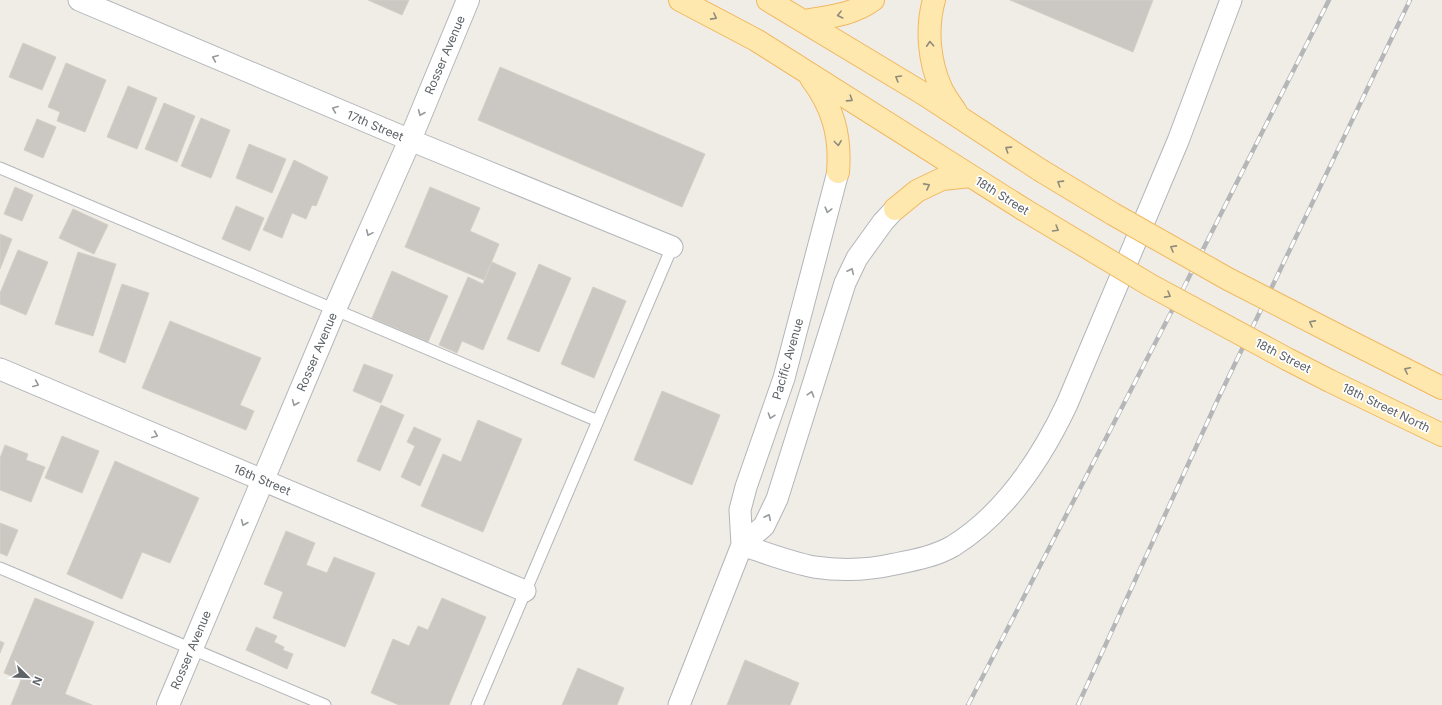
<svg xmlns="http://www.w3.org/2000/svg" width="1442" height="705" font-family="Inter,sans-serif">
<rect width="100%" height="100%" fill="#f0ede7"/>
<path fill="#cbc8c3" stroke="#d5cec5" d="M368,0H409L402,15Z
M1010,0H1153L1133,52Z
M23,43L56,57L42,90L9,77Z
M66,63L106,80L85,132L57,121L60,112L48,107Z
M500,67L705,154L682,207L478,120Z
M128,86L157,98L137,149L107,137Z
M164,103L195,116L177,162L145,149Z
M201,118L230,130L211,178L181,166Z
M37,119L56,127L43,158L24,150Z
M249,144L286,159L272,193L236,178Z
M294,160L328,177L316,206L312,205L306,219L292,213L282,238L263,230Z
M15,187L33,195L22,221L4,214Z
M430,187L480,208L470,231L499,244L484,280L405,247Z
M236,206L264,218L250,251L222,239Z
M73,209L108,225L94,254L59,238Z
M0,234L12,239L0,269Z
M18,250L48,262L26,315L0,304V293Z
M78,252L116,264L93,336L55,324Z
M492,262L516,273L483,350L462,341L457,353L439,345L468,277L483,284Z
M539,264L571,278L539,352L507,339Z
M392,271L448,296L428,342L372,318Z
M122,284L149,293L125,363L99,352Z
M593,287L626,301L594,378L561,364Z
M170,321L261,358L240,405L254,411L246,430L142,388Z
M364,364L393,375L381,403L353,391Z
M662,391L720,415L692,485L634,460Z
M381,405L404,415L380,471L357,461Z
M478,420L522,439L483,532L421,506L443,454L461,462Z
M414,427L441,439L420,486L401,477L415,446L407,442Z
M62,436L99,451L82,493L45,478Z
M5,445L28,454L26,460L45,467L31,502L0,490V458Z
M115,461L199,498L170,563L142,552L122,599L67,574Z
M0,523L18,530L7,556L0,553Z
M286,531L315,543L306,565L327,573L334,557L375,573L345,647L273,618L283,592L264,584Z
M35,598L94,622L65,694L92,705H11L21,680L4,673Z
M442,598L486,617L449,705H399L371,693L393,639L409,646L418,626L428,630Z
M256,627L277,636L274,642L284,647L283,650L293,654L287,669L246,650Z
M0,641L4,643L0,653Z
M745,660L799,683L790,705H727Z
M578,668L624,688L617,705H562Z"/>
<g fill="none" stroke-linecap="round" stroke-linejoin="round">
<g stroke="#b2b5b9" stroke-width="13">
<path id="lane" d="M0,168L598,421
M0,568L325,705
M477,705L672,247"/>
</g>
<g stroke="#b2b5b9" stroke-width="23">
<path id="street" d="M79,0L410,140L672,247
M0,369L525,591
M742,545C766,553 789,562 814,567C841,571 869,570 895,564C915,560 936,556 953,546C1006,513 1041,459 1067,404L1178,141L1231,0
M742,545L764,526L777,499L845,283L857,258L883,222L895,209
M679,705L742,545L740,510L746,487L784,378L838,172"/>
</g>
<g stroke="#b3b7bb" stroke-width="24">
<path id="secondary" d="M168,705L335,309L410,140L468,0"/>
</g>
<g stroke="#f0b860" stroke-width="24">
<path id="primary" d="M680,0L756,40L1023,209
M768,0L924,94L1040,170
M934,0C926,28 929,62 941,88C945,97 951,104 956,112
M804,21C828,17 853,15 873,0
M811,78C833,107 841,136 838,172
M895,209L917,191L942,179L971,176
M1347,340L1442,388
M1330,381L1442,435"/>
</g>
<use href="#lane" stroke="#fff" stroke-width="11"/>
<use href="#street" stroke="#fff" stroke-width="21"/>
<use href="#secondary" stroke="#fff" stroke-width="22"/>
<use href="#primary" stroke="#fee8ae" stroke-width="22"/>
<g stroke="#b5b6b7" stroke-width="4.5">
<path id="rail" d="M968,705L1179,297L1329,0
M1078,705L1218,399L1410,0"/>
</g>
<use href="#rail" stroke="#fff" stroke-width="3" stroke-dasharray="9" stroke-linecap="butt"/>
<g stroke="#f0b860" stroke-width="24" stroke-linecap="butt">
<path id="primary-bridge" d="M1040,170L1113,214L1228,279L1347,340
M1023,209L1150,285L1287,359L1330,381"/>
</g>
<use href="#primary-bridge" stroke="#fee8ae" stroke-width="22"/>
</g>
<defs><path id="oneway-chevron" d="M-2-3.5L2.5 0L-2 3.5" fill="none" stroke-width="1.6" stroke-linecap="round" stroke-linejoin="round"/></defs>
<g stroke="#8e8b7c">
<use href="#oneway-chevron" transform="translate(840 15) rotate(166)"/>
<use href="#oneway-chevron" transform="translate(714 17) rotate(28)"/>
<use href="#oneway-chevron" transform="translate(930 44) rotate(-93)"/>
<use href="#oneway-chevron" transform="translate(898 78) rotate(-149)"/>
<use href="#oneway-chevron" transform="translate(850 99) rotate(33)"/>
<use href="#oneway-chevron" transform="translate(838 143) rotate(83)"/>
<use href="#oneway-chevron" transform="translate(1008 149) rotate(-147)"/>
<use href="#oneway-chevron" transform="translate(1060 183) rotate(-148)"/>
<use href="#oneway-chevron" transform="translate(927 186) rotate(-28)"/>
<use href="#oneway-chevron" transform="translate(1056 229) rotate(31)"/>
<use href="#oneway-chevron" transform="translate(1173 248) rotate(-151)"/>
<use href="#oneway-chevron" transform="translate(1168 295) rotate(29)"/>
<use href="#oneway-chevron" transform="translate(1312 323) rotate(-152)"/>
<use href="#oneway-chevron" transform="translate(1407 370) rotate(-154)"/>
</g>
<g stroke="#969a9c">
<use href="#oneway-chevron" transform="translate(215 58) rotate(-157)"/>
<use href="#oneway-chevron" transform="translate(335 109) rotate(-157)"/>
<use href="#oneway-chevron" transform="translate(421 113) rotate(113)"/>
<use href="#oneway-chevron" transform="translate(828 210) rotate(105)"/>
<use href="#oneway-chevron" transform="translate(369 233) rotate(114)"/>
<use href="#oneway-chevron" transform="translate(851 271) rotate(-64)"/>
<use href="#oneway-chevron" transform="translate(36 384) rotate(23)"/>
<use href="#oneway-chevron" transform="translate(811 394) rotate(-73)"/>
<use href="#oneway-chevron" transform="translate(295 403) rotate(113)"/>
<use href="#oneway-chevron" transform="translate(771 416) rotate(109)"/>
<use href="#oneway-chevron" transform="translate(155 435) rotate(23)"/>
<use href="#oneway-chevron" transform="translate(768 517) rotate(-64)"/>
<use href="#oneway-chevron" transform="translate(244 523) rotate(113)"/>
</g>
<g text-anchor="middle" stroke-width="3.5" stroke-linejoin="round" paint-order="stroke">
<g font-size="12" fill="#5e6367" stroke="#fff">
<text transform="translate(445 55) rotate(-67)" y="4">Rosser Avenue</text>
<text transform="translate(375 126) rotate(23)" y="4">17th Street</text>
<text transform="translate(1002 196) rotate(32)" y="4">18th Street</text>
<text transform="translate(317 352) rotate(-67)" y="4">Rosser Avenue</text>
<text transform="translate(1283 356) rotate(27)" y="4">18th Street</text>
<text transform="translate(788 359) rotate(-74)" y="4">Pacific Avenue</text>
<text transform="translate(1386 408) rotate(26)" y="4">18th Street North</text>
<text transform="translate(262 480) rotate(23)" y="4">16th Street</text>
<text transform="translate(191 650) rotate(-67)" y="4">Rosser Avenue</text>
</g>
</g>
<g transform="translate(28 677) rotate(113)" stroke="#ffffff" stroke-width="3" paint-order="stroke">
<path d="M0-3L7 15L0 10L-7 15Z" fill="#5e6367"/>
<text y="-6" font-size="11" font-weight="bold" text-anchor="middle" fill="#5e6367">N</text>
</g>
</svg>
